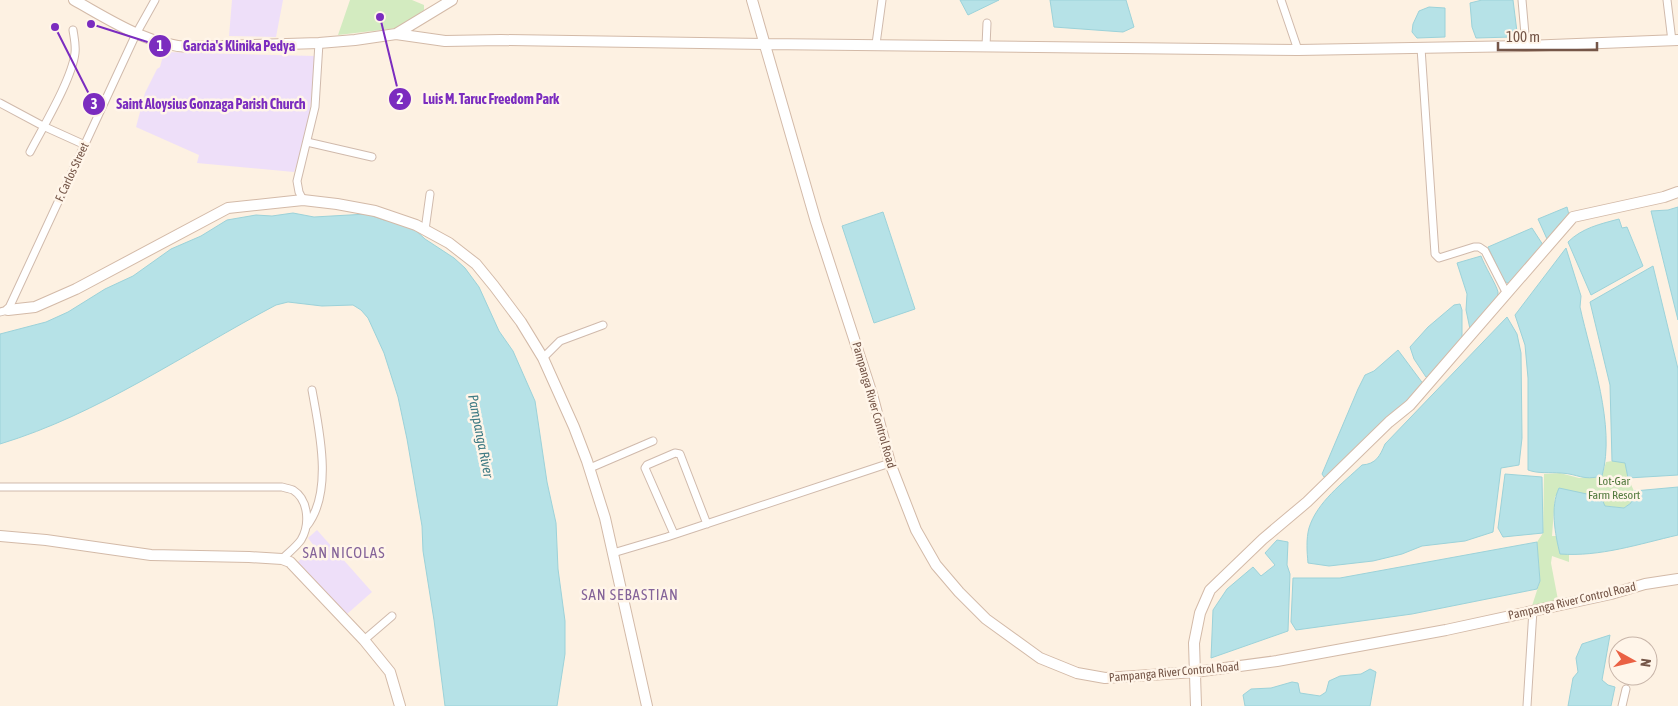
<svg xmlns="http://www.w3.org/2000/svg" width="1678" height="706" font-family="'Asap Condensed',sans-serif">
<rect width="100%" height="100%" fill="#fdf1e2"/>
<path fill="#eedff9" d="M232,0H283L276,37L229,36Z
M164,52L315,56L310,112L302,151L294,172L197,163L199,155L136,127L145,93L157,69L160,67Z
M317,530L372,592L347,614L331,600L297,563L314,546L308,538Z"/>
<path fill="#d3ebc0" d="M350,0H412L424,5V10L398,28L338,35Z
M1612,461L1625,462L1628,478L1634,491L1631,503L1624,508L1605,506L1555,496L1552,536H1569V562L1552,556L1551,563L1558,600L1532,606L1540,581L1537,542L1543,533L1544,474L1560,473L1579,478L1602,476L1606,462Z"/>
<path fill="#b6e2e7" stroke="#9cd2d9" d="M960,0H999L968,15Z
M1050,0H1126L1134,27L1123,32L1054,27Z
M1482,0H1513L1517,32L1512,37L1476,38L1472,27L1470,3Z
M1429,7L1445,8V37L1417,38L1412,32L1413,24L1419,11Z
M1567,207L1569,215L1561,222L1547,239L1538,219Z
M1678,207V320L1651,211L1668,210Z
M883,212L915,309L874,323L842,226Z
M293,213L314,217L367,214L384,220L401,222L412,227L425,239L454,258L465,268L479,287L499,331L513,351L535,401L547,482L556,523L558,569L565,621V654L557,706H445L434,620L423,551L422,526L407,439L398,397L384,353L368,318L361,310L353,305L322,306L288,302L276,305C185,353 99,414 0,444V334L46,322L68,312L105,289L133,276L171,249L201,236L227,220L256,215L272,216Z
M1619,219L1622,228L1627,227L1643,266L1591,295L1568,242C1582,228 1600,224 1619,219Z
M1532,228L1543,245L1510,284L1504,281L1488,247Z
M1566,248L1581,296L1580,307C1591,357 1616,426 1602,476C1582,481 1579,474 1561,473C1549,472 1539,474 1528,470V378L1525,345L1515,315Z
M1481,256C1484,265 1497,286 1498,292C1499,302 1477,321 1470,329L1466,310L1467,294L1457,263Z
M1653,266L1678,369V475L1628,478L1625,463L1612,461L1610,385L1590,302Z
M1460,304L1462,310V343L1432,376L1426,377L1414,359L1410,347L1428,327L1454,305Z
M1507,317L1517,334L1521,353L1522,438L1519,465L1501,468L1493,532L1465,541L1422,546L1402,554L1373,561L1329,566L1308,563C1307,552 1306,539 1309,528C1317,502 1343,483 1362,465C1376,464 1380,456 1385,444Z
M1398,350L1424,385L1330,477H1324L1322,474L1358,389L1365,375L1374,371Z
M1505,474L1542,477L1543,533L1503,537L1498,528Z
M1678,487V535C1639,544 1600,557 1560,554C1555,534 1550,507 1559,488L1601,497L1605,506L1624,508L1631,503L1634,491Z
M1277,540L1288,542L1287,565L1290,574L1288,631L1211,658L1213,610L1227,589L1253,567L1261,576L1275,565L1265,553Z
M1537,542L1540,581L1537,589L1412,614L1296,630L1291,622L1293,578H1340Z
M1610,635L1602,680L1608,685L1615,687L1611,706H1568L1573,678L1578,672L1576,658L1582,644Z
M1370,669L1376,672L1370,706H1245L1243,695L1251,689L1271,688L1292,682L1298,683L1300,693L1320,696L1326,692L1329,681L1340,676L1361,674Z"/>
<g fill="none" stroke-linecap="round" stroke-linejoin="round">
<g stroke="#d0baac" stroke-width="9">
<path id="street" d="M1281,0L1298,50
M1522,0L1526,46
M1667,0L1672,41
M876,44L882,0
M986,46L987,23
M1421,48L1435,254L1439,258L1474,247H1479L1485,251L1507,294
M0,103L43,126L85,145
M307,142L372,157
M30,152C43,127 72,79 75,53C76,45 74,37 73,30
M303,200L299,192L297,181L315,107L319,43
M425,230L430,194
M0,312L8,310L136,34L155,0
M543,358L560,341L603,325
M590,468L653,441
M0,487H282C286,488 290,489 293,490C309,500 310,525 301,540C296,547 288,553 282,559
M306,527C334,493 319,429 312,390
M674,534L645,468L647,465L675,453L680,454L707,524
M613,553L667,537L890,463
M364,640L392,616
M1527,706L1533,610
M1622,706L1626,689"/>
</g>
<g stroke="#d3baa8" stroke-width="12">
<path id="secondary" d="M74,0C110,20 147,45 189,47L319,43L355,40L396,34L445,41L501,40L765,44L1298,50L1526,46L1678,40
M752,0L816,222L872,394L890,463L916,530L936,565L959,592L986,619L1040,658L1077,673L1105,678L1195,672L1277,661L1446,630L1611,594L1645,584L1678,579
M396,34L452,0
M8,310L35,307L76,289L228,208L303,200L337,204L375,211L416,225L449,243L476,264L494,286L521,322L543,358L574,427L587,461L605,518L647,706
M0,536L46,540L151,555L249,557L282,559L290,562L364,640L390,672L400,706
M1196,706L1194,643L1200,613L1210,590L1263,539L1307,502L1389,422L1410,405L1573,217L1664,197L1678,192"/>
</g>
<use href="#street" stroke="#fff" stroke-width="7"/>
<use href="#secondary" stroke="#fff" stroke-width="10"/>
</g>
<g text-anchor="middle" stroke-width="5" stroke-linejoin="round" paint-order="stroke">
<g font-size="12" fill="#755648" stroke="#fff5e9">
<text transform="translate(72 172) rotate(-65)" y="4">F. Carlos Street</text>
<text transform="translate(874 405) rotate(74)" y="4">Pampanga River Control Road</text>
<text transform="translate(1572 601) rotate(-13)" y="4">Pampanga River Control Road</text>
<text transform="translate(1174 672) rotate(-5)" y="4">Pampanga River Control Road</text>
</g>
<g font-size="12" fill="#547b40" stroke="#fff5e9">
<text x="1614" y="485">Lot-Gar<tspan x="1614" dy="14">Farm Resort</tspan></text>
</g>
<g font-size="14" font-style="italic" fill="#3e7a83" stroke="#fff5e9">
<text transform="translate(481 436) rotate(79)" y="5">Pampanga River</text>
</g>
<g font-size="15" letter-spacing="1" fill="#846399" stroke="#fff5e9">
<text x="344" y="558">SAN NICOLAS</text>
<text x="630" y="600">SAN SEBASTIAN</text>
</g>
</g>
<path fill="none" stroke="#7b2cbf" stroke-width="2" d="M91 24L160 46M380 17L400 99M55 27L94 104"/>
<g fill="#7b2cbf" stroke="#fff5e9" stroke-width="2">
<circle cx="91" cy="24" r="5"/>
<circle cx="380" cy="17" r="5"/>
<circle cx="55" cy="27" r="5"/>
<circle cx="160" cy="46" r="12"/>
<circle cx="400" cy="99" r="12"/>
<circle cx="94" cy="104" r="12"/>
</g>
<g font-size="15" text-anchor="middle" font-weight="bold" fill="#fff">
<text x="160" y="51">1</text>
<text x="400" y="104">2</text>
<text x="94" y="109">3</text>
</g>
<g font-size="14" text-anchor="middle" font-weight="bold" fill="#7b2cbf" stroke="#fff5e9" stroke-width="5" stroke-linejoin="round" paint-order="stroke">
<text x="239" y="51">Garcia's Klinika Pedya</text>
<text x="491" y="104">Luis M. Taruc Freedom Park</text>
<text x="211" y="109">Saint Aloysius Gonzaga Parish Church</text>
</g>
<g transform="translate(1633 661) rotate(98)"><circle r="24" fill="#fff5e9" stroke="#c8b5a9"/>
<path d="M0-4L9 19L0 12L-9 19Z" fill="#ea6144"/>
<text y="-8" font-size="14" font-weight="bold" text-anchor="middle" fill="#755648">N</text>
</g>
<path d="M1498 42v8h99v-8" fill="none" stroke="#755648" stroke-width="2.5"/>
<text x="1506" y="42" font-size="15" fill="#755648" stroke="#fff5e9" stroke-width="4" paint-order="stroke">100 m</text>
</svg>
